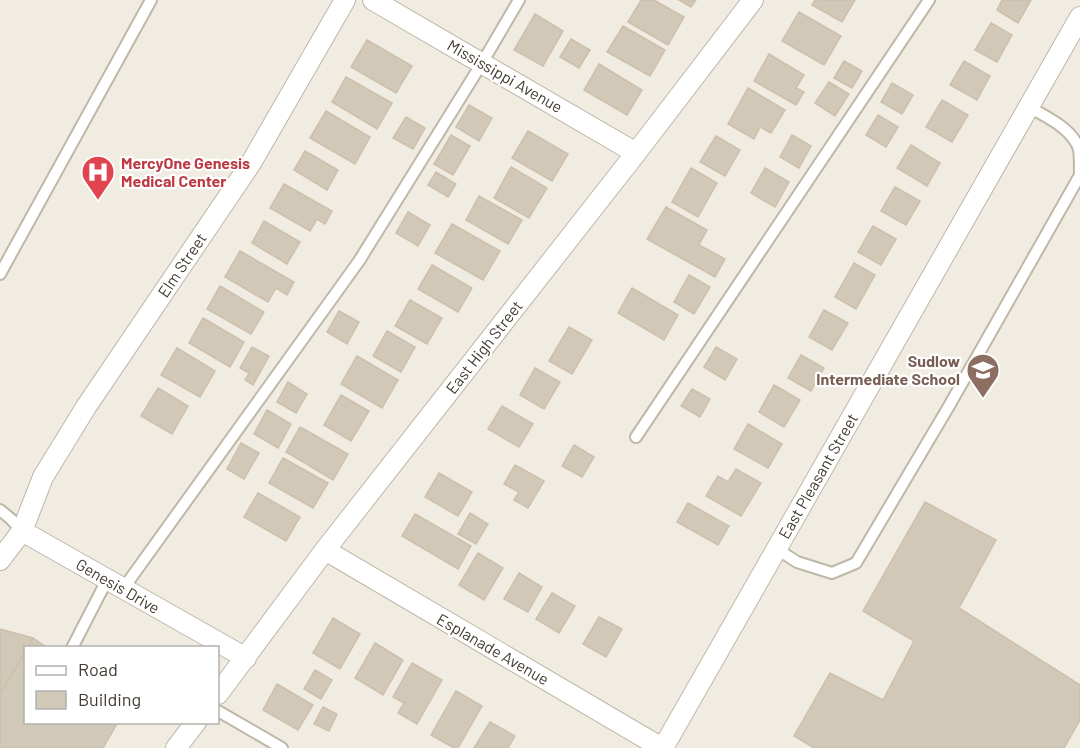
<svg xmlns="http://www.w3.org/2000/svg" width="1080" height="748" font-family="Barlow,sans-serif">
<rect width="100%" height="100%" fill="#f1ece2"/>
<path fill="#d2c8b8" stroke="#cdbfab" stroke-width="1.5" d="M641,0H654L684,17L668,45L628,22Z
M679,0H696L691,7Z
M815,0H855L842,22L812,5Z
M1002,0H1031L1018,23L997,10Z
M799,12L841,36L824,65L782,41Z
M535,14L563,31L543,66L514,50Z
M991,23L1012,35L997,62L975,50Z
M623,26L665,50L650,76L607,52Z
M571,39L590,50L579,68L560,57Z
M367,40L412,66L396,93L351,67Z
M769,54L804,75L796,88L804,92L796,105L754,81Z
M844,61L862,71L852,88L834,78Z
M964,61L990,76L977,100L950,85Z
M599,64L642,90L627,115L584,90Z
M346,77L392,103L377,129L332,102Z
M829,82L849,94L835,116L815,103Z
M892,83L913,95L902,114L881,102Z
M748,88L785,110L771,133L760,127L754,139L728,124Z
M942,100L968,115L952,142L926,127Z
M469,105L492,118L479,141L456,127Z
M326,111L370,137L355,164L310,138Z
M878,115L898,127L886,147L866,135Z
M406,117L425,128L413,149L393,138Z
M528,131L568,154L552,181L512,158Z
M451,135L470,146L453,175L434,164Z
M792,135L811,146L799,168L780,157Z
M716,136L740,150L725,176L700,162Z
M911,145L940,163L927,186L897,168Z
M305,151L338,170L327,190L294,170Z
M511,167L547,188L529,218L494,198Z
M691,168L717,183L698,217L672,202Z
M765,168L789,182L775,207L751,193Z
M436,172L456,184L448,197L428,185Z
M284,184L332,211L325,224L317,219L310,231L270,208Z
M895,187L920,201L906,225L881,211Z
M479,196L522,220L508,244L466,220Z
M666,207L707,230L699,245L725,259L715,277L647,239Z
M408,212L430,225L418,246L396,233Z
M264,221L300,242L287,264L252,243Z
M452,224L500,251L483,280L435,253Z
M873,226L896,239L881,265L858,252Z
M240,251L294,282L287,295L276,288L268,302L225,277Z
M854,263L875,275L856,309L835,297Z
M432,265L472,288L458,312L418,289Z
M689,275L710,287L694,314L674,302Z
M220,286L264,312L251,334L207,309Z
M632,288L678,315L664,340L618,313Z
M410,300L442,318L427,344L395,326Z
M824,310L848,323L832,350L809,337Z
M339,311L359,322L347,344L327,332Z
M203,318L244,342L230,367L189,343Z
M569,327L592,340L572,374L549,361Z
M387,331L415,347L401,372L373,356Z
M252,347L269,356L253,385L245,380L249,373L240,368Z
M716,347L737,359L725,380L704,367Z
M177,348L215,371L200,397L161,375Z
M801,355L824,368L811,391L788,378Z
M357,356L398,380L382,408L341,384Z
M535,368L560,382L544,409L520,395Z
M288,382L307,394L296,413L277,402Z
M774,385L800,400L784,427L759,412Z
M158,388L188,406L172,434L141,416Z
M692,389L710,399L700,417L681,406Z
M341,395L369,411L351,441L324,425Z
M502,406L533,424L519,447L488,429Z
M267,410L291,424L278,448L254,434Z
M748,424L782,444L768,468L734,449Z
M300,427L348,454L333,480L286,452Z
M241,443L259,453L244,479L227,469Z
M574,445L594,457L582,477L562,466Z
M283,458L328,483L313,508L269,483Z
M515,465L544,481L528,508L514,500L519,492L504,484Z
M736,469L761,483L741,516L706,496L718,476L728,482Z
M439,473L472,492L458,516L425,497Z
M258,493L300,517L286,541L244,517Z
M925,502L996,540L959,608L1080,685V720L1064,748H814L794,736L830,673L883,700L914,641L863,611Z
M688,503L729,526L718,545L677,522Z
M470,513L488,524L476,544L458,534Z
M415,514L471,546L458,569L402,536Z
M478,553L503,568L484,600L459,585Z
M519,573L542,587L528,612L504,599Z
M552,593L575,606L559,633L536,619Z
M599,617L622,629L606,657L583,644Z
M333,618L360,634L340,669L313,653Z
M0,629L33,638L28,648H26V651L0,694Z
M33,638L48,648H28Z
M375,643L403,660L383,695L355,678Z
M26,651V722H118L103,748H0V694Z
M412,663L442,680L417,724L398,713L404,703L393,697Z
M315,670L332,680L321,699L304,689Z
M277,684L313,705L298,730L263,710Z
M456,691L482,706L458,748H454L431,735Z
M323,707L337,714L329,731L314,724Z
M490,722L515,736L508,748H474Z"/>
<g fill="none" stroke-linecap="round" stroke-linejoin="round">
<g stroke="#bfb7a8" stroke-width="14">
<path id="service" d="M1029,107C1046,117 1072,128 1079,149C1080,155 1080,165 1080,173
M0,274L151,0
M636,437L929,0
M0,510L11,519L22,531
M777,549L797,562L832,573L856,563L949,406L1080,175
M123,589L359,261L482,63L519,0
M72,648L107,580
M218,711L282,748"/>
</g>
<g stroke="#bfb7a8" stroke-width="22">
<path id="minor" d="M373,0L636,153
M22,531L43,477L86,407L251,163L345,0
M325,550L662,748
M0,560L22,531L246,658
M218,694L325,550L636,153L753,0
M176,748L196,722
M663,748L1080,17"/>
</g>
<use href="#service" stroke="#fff" stroke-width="10"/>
<use href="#minor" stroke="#fff" stroke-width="20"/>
</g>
<defs>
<g id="hospital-pin" transform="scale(1.725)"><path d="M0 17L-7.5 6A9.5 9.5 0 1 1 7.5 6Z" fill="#e0444e" stroke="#fff"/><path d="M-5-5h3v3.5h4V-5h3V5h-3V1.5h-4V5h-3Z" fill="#fff"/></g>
<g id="school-pin" transform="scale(1.725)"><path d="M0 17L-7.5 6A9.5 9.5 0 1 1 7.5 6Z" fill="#8d6e63" stroke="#fff"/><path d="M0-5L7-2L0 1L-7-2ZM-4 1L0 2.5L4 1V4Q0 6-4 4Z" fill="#fff"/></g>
</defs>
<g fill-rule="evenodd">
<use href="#hospital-pin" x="98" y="172"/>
<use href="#school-pin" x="983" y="370"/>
</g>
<g text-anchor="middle" stroke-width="4.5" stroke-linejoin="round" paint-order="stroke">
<g font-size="16" fill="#423c33" stroke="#fff">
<text transform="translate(505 76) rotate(30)" y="6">Mississippi Avenue</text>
<text transform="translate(182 265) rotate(-56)" y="6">Elm Street</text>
<text transform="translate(484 347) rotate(-52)" y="6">East High Street</text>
<text transform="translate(818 476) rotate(-60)" y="6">East Pleasant Street</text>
<text transform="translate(118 586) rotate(30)" y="6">Genesis Drive</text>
<text transform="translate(493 649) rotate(30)" y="6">Esplanade Avenue</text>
</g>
<g font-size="16" font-weight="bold" fill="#be3a42" stroke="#fff" text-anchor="start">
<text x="121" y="169">MercyOne Genesis<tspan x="121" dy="18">Medical Center</tspan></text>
</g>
<g font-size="16" font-weight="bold" fill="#785e54" stroke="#fff" text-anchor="end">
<text x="960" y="367">Sudlow<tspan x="960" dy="18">Intermediate School</tspan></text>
</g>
</g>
<rect x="24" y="646" width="195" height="78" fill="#ffffff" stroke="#b3b1ad" stroke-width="1.5"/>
<rect x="36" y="666" width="30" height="9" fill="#ffffff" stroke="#b3b1ad" stroke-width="1.5"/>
<text x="78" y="676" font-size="18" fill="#423c33">Road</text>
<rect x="36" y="691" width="30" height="18" fill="#d2c8b8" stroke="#b3b1ad" stroke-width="1.5"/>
<text x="78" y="706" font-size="18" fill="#423c33">Building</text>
</svg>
